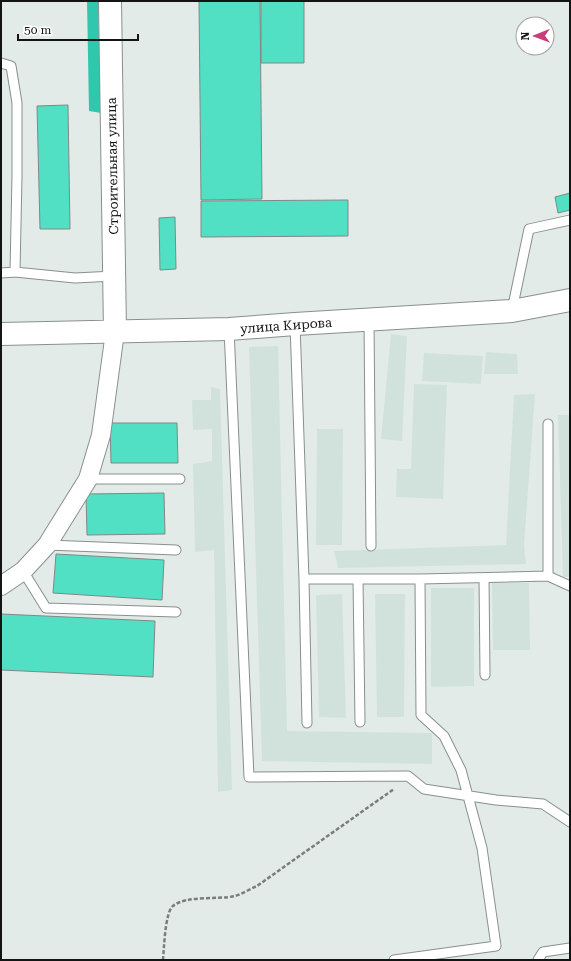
<svg xmlns="http://www.w3.org/2000/svg" width="571" height="961" font-family="'Roboto Serif',serif">
<rect width="100%" height="100%" fill="#e3ebe9"/>
<path fill="#d1e2dd" d="M391,334L407,336L402,441L381,439Z
M278,346L287,731L432,733V764L262,761L249,347Z
M486,352L517,354L518,374H484Z
M424,353L483,356L481,384L422,381Z
M414,384L447,385L443,499L396,497L397,469H411Z
M211,387L220,389L232,790L218,792L214,550L195,552L193,464L212,461V429L193,430L192,400H211Z
M535,394L524,545L526,564L338,568L334,551L506,545L514,395Z
M558,415H570V577H563Z
M317,429H343L342,545H316Z
M492,583H529L530,650H493Z
M431,588H474V686L431,687Z
M342,594L346,718L319,717L316,595Z
M375,594H405L404,717H377Z"/>
<path fill="#30c8ad" d="M87,1H98L101,113L89,111Z"/>
<path fill="#51e0c4" stroke="#818886" d="M199,1H260L262,199L201,200Z
M261,1H304V63H261Z
M68,105L70,229H40L37,106Z
M570,193V210L558,213L555,197Z
M348,200V236L201,237V201Z
M175,217L176,269L160,270L159,218Z
M110,423H177L178,463H111Z
M164,493L165,534L87,535L86,494Z
M56,554L164,560L162,600L53,593Z
M1,614L155,621L153,677L1,670Z"/>
<g fill="none" stroke-linecap="round" stroke-linejoin="round">
<g stroke="#88908e" stroke-width="11">
<path id="service" d="M1,63L11,66L17,103V176L15,272
M1,273L15,272L75,278L114,276
M512,310L529,229L570,220
M369,319L371,546
M295,324L304,579L307,723
M229,329L249,777L408,776L424,789L496,800L543,804L570,822
M88,479H180
M47,545L176,550
M23,571L46,608L176,612
M548,576V424
M484,578L485,675
M304,579H420L548,576L570,586
M358,579L360,722
M394,960L496,946L482,848L461,770L444,736L421,715L420,579
M538,960L543,952L570,948"/>
</g>
<g stroke="#88908e" stroke-width="20">
<path id="minor" d="M1,586L23,571L47,545L88,479L101,435L115,332"/>
</g>
<g stroke="#88908e" stroke-width="24">
<path id="tertiary" d="M110,1L115,332
M1,334L229,329L295,324L512,311L570,300"/>
</g>
<path stroke="#797e7d" stroke-width="2.5" stroke-dasharray="4 2" stroke-linecap="butt" d="M163,960C164,949 165,912 173,906C186,895 218,900 235,896C242,894 250,889 257,886L394,789"/>
<use href="#service" stroke="#fff" stroke-width="9"/>
<use href="#minor" stroke="#fff" stroke-width="18"/>
<use href="#tertiary" stroke="#fff" stroke-width="22"/>
</g>
<g text-anchor="middle" stroke-width="3.5" stroke-linejoin="round" paint-order="stroke">
<g font-size="13" fill="#121514" stroke="#fff">
<text transform="translate(112 166) rotate(-91)" y="5">Строительная улица</text>
<text transform="translate(286 325) rotate(-4)" y="5">улица Кирова</text>
</g>
</g>
<rect width="571" height="961" fill="none" stroke="#121514" stroke-width="4"/>
<g transform="translate(535 36) rotate(269)"><circle r="19" fill="#ffffff" stroke="#a0a1a1"/>
<path d="M0-3L7 15L0 10L-7 15Z" fill="#c73e7a"/>
<text y="-6" font-size="11" font-weight="bold" text-anchor="middle" fill="#121514">N</text>
</g>
<path d="M18 34v6h120v-6" fill="none" stroke="#121514" stroke-width="2"/>
<text x="24" y="34" font-size="12" fill="#121514" stroke="#ffffff" stroke-width="3" paint-order="stroke">50 m</text>
</svg>
